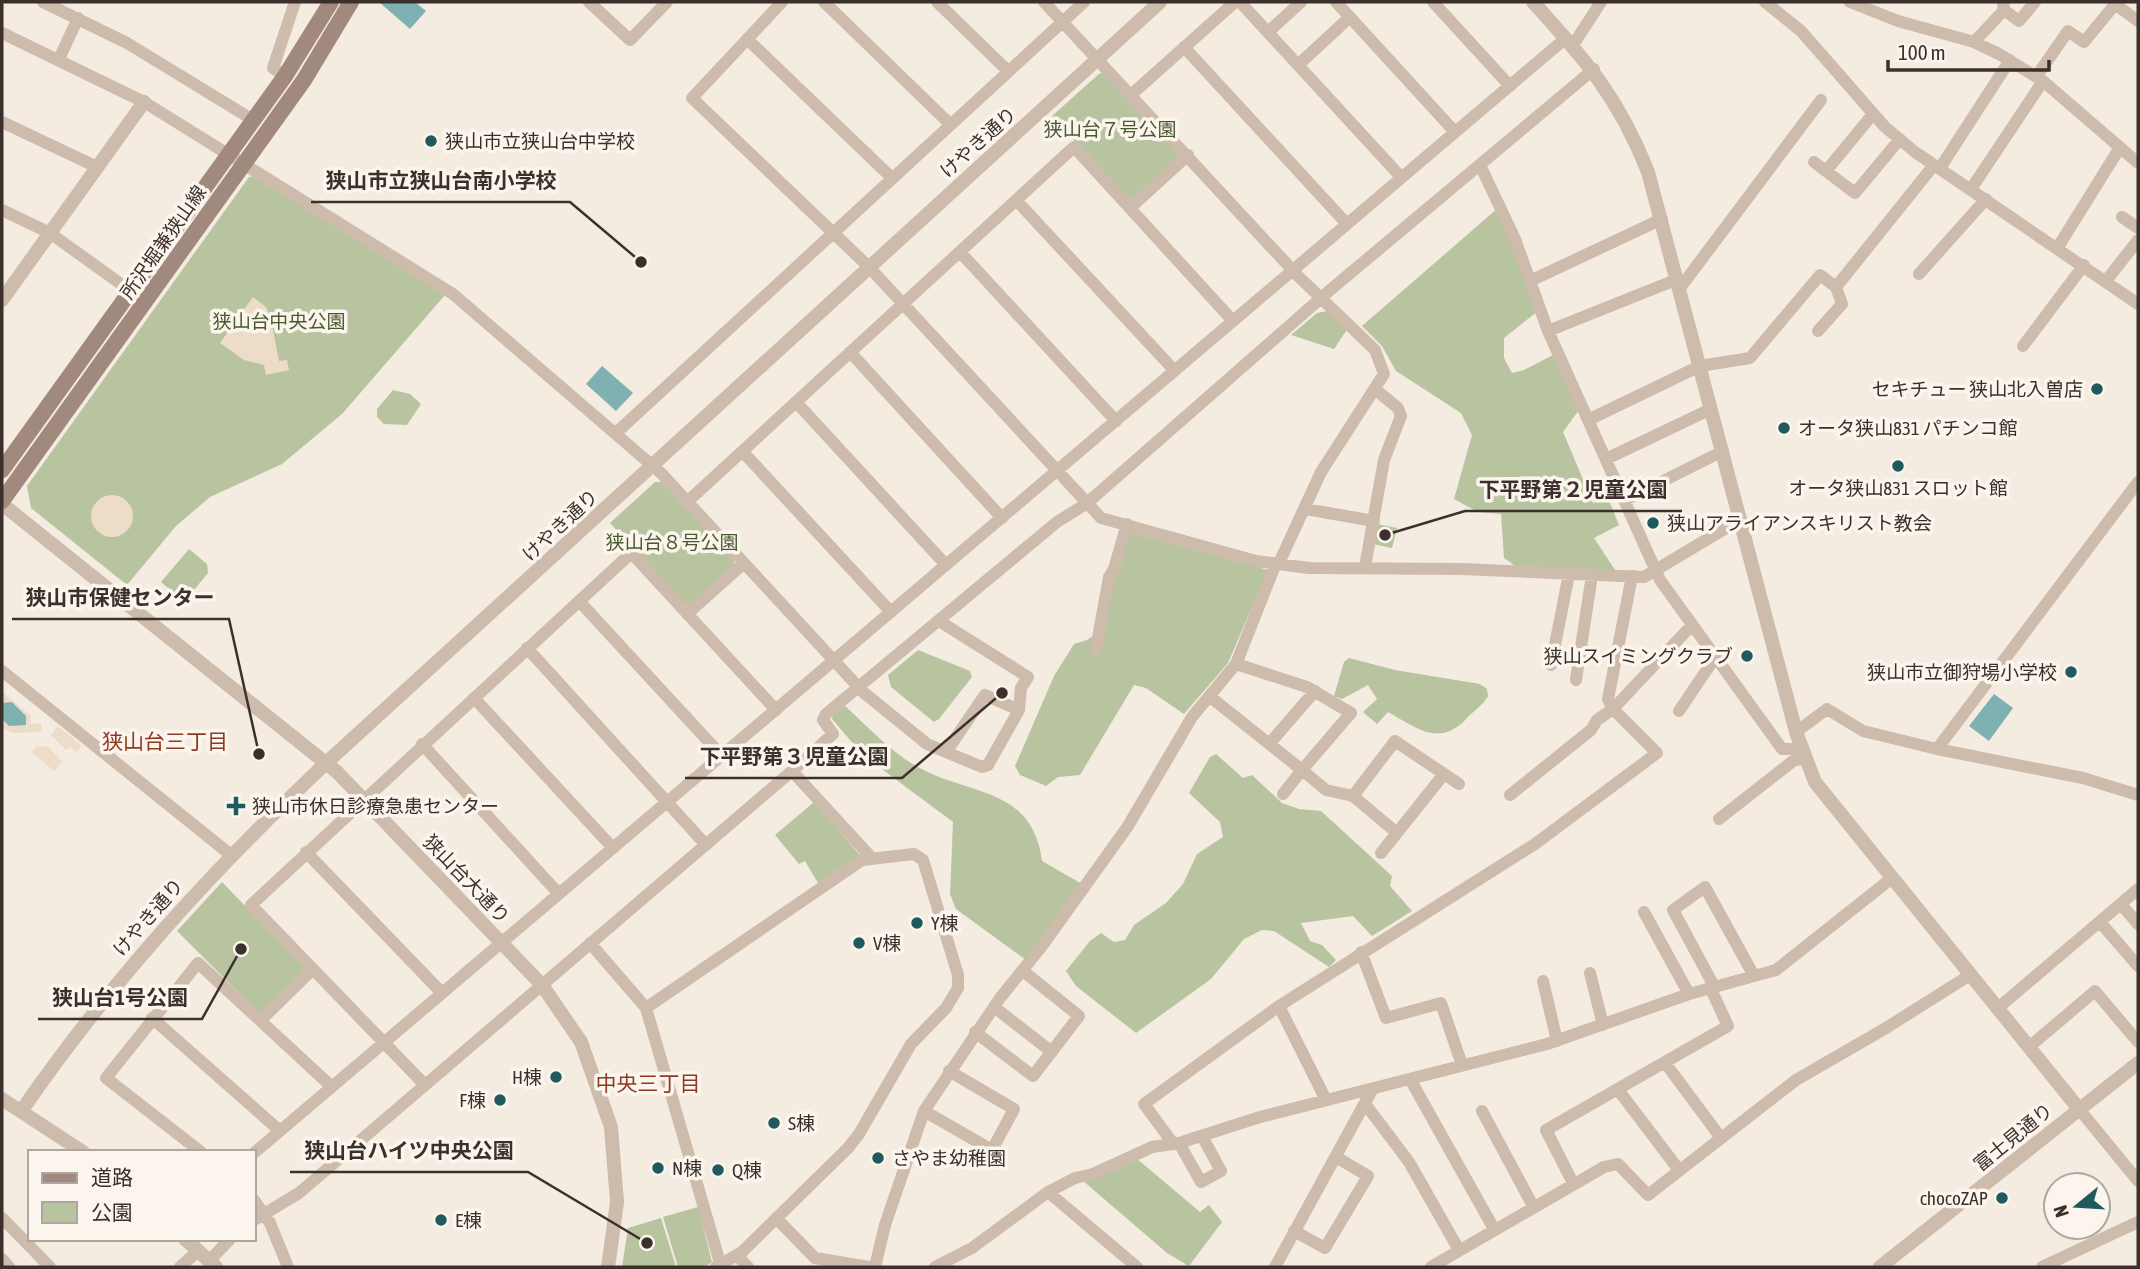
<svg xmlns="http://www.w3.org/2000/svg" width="2140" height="1269" font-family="'Asap Condensed','Noto Sans JP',sans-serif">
<rect width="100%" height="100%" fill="#f4ebe1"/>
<path fill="#b8c4a0" d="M1100,73L1107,74L1179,152L1178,158L1134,198L1128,199L1052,116Z
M254,176L445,295L342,414L282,464L210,497L176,526L127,585L31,508L27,486L249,177Z
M1498,208L1538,311L1504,338V358L1512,373L1524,370L1553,355L1579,410L1563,432L1593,503L1608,498L1619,525L1594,538L1617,573L1521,570L1504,558L1501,514L1478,512L1454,499L1472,435L1461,413L1396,371L1382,346L1362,326Z
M1327,311L1348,328L1334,349L1291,335L1317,313Z
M393,390L410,394L421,404L407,425L384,424L377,417V409Z
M655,482H663L734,561V565L691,605L685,604L610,523Z
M1377,524L1397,528L1392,548L1373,544Z
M1130,532L1268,570L1228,663L1184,714L1146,688L1134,685L1080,775L1058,777L1046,786L1020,775L1015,766L1054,676L1074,644L1087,640L1105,628L1114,578Z
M189,549L207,564L208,573L189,596L180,598L161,582Z
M918,650L970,671L972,677L939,719L934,722L891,687L888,675Z
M1349,658L1395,670L1480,684L1487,689L1488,696C1483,705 1476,709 1469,716C1440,748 1420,730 1388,712L1377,724L1363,712L1377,699L1368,685L1342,699L1334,696L1344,662Z
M845,706C867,726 890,751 916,766C967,796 1032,785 1042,861L1082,884L1026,960L956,909L950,894L953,822L863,755L832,719L833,715Z
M1216,754L1243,778L1252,775L1282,803L1299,809L1321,811L1392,876L1390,886L1412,911L1372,936L1353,916L1301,923L1310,941L1322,945L1336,960L1329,967L1274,931L1262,930L1244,939L1211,979L1136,1033L1076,986L1066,971L1090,941L1101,933L1114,942L1125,940L1134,925L1166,903L1183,884L1197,854L1223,837L1220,822L1189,793L1210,757Z
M814,802L860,855L818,883L805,861L799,864L775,835Z
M222,882L305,968L304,973L264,1012H258L177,931Z
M1136,1158L1200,1212L1209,1205L1222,1222L1189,1266L1167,1253L1082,1180Z
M698,1207L712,1262L705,1267H678L663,1217Z
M661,1218L676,1267H622L628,1228Z"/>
<path fill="#ecdcc8" d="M253,297L267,308L268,315L275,313L277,319L271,320L279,361L287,360L289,370L266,375L264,365L244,360L220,343Z
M91 516a21 21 0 1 1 42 0a21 21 0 1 1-42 0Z
M2,692L30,715L31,724L41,723L42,732L11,733L2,726Z
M58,726L82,746L76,753L70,747L66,750L51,735Z
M47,746L62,762L54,771L32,752L36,747Z"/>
<path fill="#7fb0b2" d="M379,2H415L426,11L410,29Z
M602,366L633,393L616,411L586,384Z
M1994,694L2013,708L1989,741L1969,726Z
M12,702L26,716V725L9,726L2,719V703Z"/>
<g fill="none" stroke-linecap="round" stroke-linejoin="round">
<path stroke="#cdbbac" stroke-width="12" d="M43,2L127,43L253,120
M589,2L630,40L667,2
M782,2L692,98L869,267L1101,518L1256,561L1309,568L1461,569L1644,577L1741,519
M824,2L950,124
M937,2L1008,71
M1044,2L1298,276L1375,350L1384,374L1321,472L1279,563
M1240,2L1401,177
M1336,2L1455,132
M1433,2L1510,86
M1765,2L1801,31L1885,127L1915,152L2138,304
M1850,2L1898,21L1974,42L1999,54L2043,81L2138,163
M2115,4L2138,21
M2004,10L2019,21L2035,2
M1268,32L1301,2
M2,33L144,102L453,294L661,473L863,692L927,744L946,752
M747,39L892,178
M1974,42L2004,10L2003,2
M1573,45L1601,2
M1184,47L1347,224
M59,59L78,18
M1298,65L1350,17
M285,76L273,68L295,2
M2036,77L2068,31L2084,42L2117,2
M1132,94L1235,2
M2,122L97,167
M1814,162L1855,193L1900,139
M1480,165L1515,239L1548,331L1660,580L1782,749H1801
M1940,168L2010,60
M1826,171L1873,114
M1971,189L2043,81
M1016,200L1174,370
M1130,208L1188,155
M2,210L50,233L132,292
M2122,217L2138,228
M2058,247L2119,149
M960,252L1116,421
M1919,274L1986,199
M1532,280L1662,219
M2106,281L2138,240
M1836,287L1934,165
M1680,288L1821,100
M1548,331L1678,279
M2023,346L2084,265
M850,352L1002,518
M796,402L946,565
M1588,420L1700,366L1750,358L1820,275L1836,287L1842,304L1818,331
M616,433L1084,2
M743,452L891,612
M1606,459L1711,409
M1625,500L1723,451
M687,502L1074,147L1233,321
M1306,509L1374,521
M1365,567L1384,460L1401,416L1398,408L1376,390
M579,601L722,756
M687,614L744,563
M939,621L1028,677L1021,688L1019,710
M527,648L706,845
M1096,649L1109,577L1114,569L1127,524
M1236,664L1307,687L1351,713L1302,770L1326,790L1353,796L1395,741L1459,784
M1551,665L1569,574
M2,671L231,855
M1576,680L1592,575
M985,695L1019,710L988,765L982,767L946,752Z
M1209,696L1302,770L1283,794
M474,698L613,848
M1679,711L1714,659
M1796,732L1827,709L1863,731L1937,749L2083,778L2138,795
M1270,743L1315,691
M422,744L559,894
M1937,749L2138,482
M792,771L870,856
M1510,795L1591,730L1597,720L1613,709L1691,626
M1353,796L1397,833
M1719,819L1793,761L1805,758
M306,852L442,993
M1381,853L1444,774
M2121,904L2138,924
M1644,912L1689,994
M2100,922L2138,966
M590,943L646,1008L720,1263
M1361,952L1386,1018L1441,1003L1462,1065
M1590,973L1603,1025
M1543,981L1557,1041
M1714,986L1673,910L1705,887L1754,976
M1279,1006L1326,1100
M994,1007L1052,1052
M646,1008L862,860L914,854L923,860L958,975V988L946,1008L911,1044L859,1134L848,1148L742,1252L716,1267
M1998,1008L2138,889
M152,1018L280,1131
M261,1020L313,969
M975,1032L1033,1076L1079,1016L1023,971
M2029,1047L2095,991L2138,1042
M1666,1064L1721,1138
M1410,1079L1494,1229
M425,1085L251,905L629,555L635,557L776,710
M1619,1091L1679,1170
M1366,1105L1409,1162L1459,1250
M2079,1109L2138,1181
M924,1111L992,1150L1014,1109L949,1071
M1482,1111L1533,1206
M1172,1142L1144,1104L1279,1006L1535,844L1657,753L1613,709L1608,699L1632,576
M1179,1143L1201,1182L1221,1171L1202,1136
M201,1152L106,1078L198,963L332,1087
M254,1153L1566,38
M1573,1183L1546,1130L1728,1026L1710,987
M1048,1192L1137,1267
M254,1200L270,1223L288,1267
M2,1218L50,1267
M776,1218L815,1258L869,1267
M254,1220L299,1193L792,771L833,734L823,720L826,714L1057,522L1086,504L1329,291L1594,69
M1294,1231L1325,1248L1368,1176L1336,1157
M737,1255L748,1267
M2,1259L9,1267
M209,1261L230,1239
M180,1267L198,1251
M875,1267L885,1225L924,1111L1000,998L1042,946L1128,826L1192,717L1236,664L1276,563
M935,1267L972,1248L1048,1192L1075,1178L1093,1174L1152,1147L1179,1143L1260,1117L1547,1044L1689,994L1776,970L1892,878
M1275,1267L1372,1090
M1431,1267L1604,1167L1618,1164L1648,1195L1796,1080L1886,1028L1970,975
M2042,1267L2138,1222"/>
<path stroke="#cdbbac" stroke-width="14" d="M1533,2C1585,59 1619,98 1648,172L1796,732L1815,782L2079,1109
M2,300L144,102
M2,504L337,772L542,985L581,1042L611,1127L617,1202L608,1267
M2,1099L83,1152
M22,1110C112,980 212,871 326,763L1160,2
M185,1239L216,1267
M1880,1267L2138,1063"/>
<path stroke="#a18a7d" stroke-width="16" d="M2,470L285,76L331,2
M2,501L304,80L351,2"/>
</g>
<g fill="#1f5a5e" stroke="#fbf5ee" stroke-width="2.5">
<circle cx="431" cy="141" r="7"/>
<circle cx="2097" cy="389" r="7"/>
<circle cx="1784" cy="428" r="7"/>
<circle cx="1898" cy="466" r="7"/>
<circle cx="1653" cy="523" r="7"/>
<circle cx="1747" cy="656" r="7"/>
<circle cx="2071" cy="672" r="7"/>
<path d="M232.5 795.5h7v7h7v7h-7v7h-7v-7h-7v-7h7z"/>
<circle cx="917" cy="923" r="7"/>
<circle cx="859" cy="943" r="7"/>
<circle cx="556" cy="1077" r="7"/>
<circle cx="500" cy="1100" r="7"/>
<circle cx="774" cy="1123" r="7"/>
<circle cx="878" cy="1158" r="7"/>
<circle cx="658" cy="1168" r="7"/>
<circle cx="718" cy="1170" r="7"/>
<circle cx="2002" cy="1198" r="7"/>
<circle cx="441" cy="1220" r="7"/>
</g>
<g text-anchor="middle" stroke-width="7" stroke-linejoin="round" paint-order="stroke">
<g font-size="19" fill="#4a5a2e" stroke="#fbf5ee">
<text x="1110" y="136">狭山台７号公園</text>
<text x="279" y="328">狭山台中央公園</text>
<text x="672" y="549">狭山台８号公園</text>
</g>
<g font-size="19" fill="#3b302b" stroke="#fbf5ee" text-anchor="start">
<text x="445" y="148">狭山市立狭山台中学校</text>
<text x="2083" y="396" text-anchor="end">セキチュー 狭山北入曽店</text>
<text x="1798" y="435">オータ狭山831 パチンコ館</text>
<text x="1898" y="495" text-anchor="middle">オータ狭山831 スロット館</text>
<text x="1667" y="530">狭山アライアンスキリスト教会</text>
<text x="1733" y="663" text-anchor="end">狭山スイミングクラブ</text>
<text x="2057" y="679" text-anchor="end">狭山市立御狩場小学校</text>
<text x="252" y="813">狭山市休日診療急患センター</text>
<text x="931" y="930">Y棟</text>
<text x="873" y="950">V棟</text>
<text x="542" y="1084" text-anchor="end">H棟</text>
<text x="486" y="1107" text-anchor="end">F棟</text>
<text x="788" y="1130">S棟</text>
<text x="892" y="1165">さやま幼稚園</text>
<text x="672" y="1175">N棟</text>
<text x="732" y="1177">Q棟</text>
<text x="1988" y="1205" text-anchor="end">chocoZAP</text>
<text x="455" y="1227">E棟</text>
</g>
<g font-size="19" fill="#3b302b" stroke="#fbf5ee">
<text transform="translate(978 142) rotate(-42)" y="7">けやき通り</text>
<text transform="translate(163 242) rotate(-55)" y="7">所沢堀兼狭山線</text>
<text transform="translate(560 525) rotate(-43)" y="7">けやき通り</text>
<text transform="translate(467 879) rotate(46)" y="7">狭山台大通り</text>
<text transform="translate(148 917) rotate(-49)" y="7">けやき通り</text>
<text transform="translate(2013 1137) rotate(-39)" y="7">富士見通り</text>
</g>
<g font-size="21" fill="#8c3b22" stroke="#fbf5ee">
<text x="165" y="749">狭山台三丁目</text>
<text x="648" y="1091">中央三丁目</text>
</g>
</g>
<path fill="none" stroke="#3b302b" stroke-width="2.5" d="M641 262L570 202H311M1385 535L1465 511H1682M259 754L229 619H12M1002 693L902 778H685M241 949L202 1019H38M647 1243L528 1172H290"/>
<g fill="#3b302b" stroke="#fbf5ee" stroke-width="2.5">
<circle cx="641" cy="262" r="7"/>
<circle cx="1385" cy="535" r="7"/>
<circle cx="259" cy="754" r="7"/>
<circle cx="1002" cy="693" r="7"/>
<circle cx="241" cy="949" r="7"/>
<circle cx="647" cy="1243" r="7"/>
</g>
<g font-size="21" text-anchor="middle" font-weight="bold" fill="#3b302b" stroke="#fbf5ee" stroke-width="7" stroke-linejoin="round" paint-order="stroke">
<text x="441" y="188">狭山市立狭山台南小学校</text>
<text x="1573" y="497">下平野第２児童公園</text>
<text x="120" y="605">狭山市保健センター</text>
<text x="794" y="764">下平野第３児童公園</text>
<text x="120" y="1005">狭山台1号公園</text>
<text x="409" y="1158">狭山台ハイツ中央公園</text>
</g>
<rect width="2140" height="1269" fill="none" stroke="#3b302b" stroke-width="7"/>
<rect x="28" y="1150" width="228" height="91" fill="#fbf5ee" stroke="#aea6a0" stroke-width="2"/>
<rect x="42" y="1173" width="35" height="10" fill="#a18a7d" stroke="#aea6a0" stroke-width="2"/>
<text x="91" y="1185" font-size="21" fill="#3b302b">道路</text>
<rect x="42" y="1202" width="35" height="21" fill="#b8c4a0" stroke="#aea6a0" stroke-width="2"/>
<text x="91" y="1220" font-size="21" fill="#3b302b">公園</text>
<g transform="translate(2077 1206) rotate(252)"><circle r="33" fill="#fbf5ee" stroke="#aea6a0" stroke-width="2"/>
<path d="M0-5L12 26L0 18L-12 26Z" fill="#1f5a5e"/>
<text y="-10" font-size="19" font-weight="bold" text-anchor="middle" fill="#3b302b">N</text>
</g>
<path d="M1888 60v10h161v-10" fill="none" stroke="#3b302b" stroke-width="3.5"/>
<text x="1898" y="60" font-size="21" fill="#3b302b" stroke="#fbf5ee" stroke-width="5" paint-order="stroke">100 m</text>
</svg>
